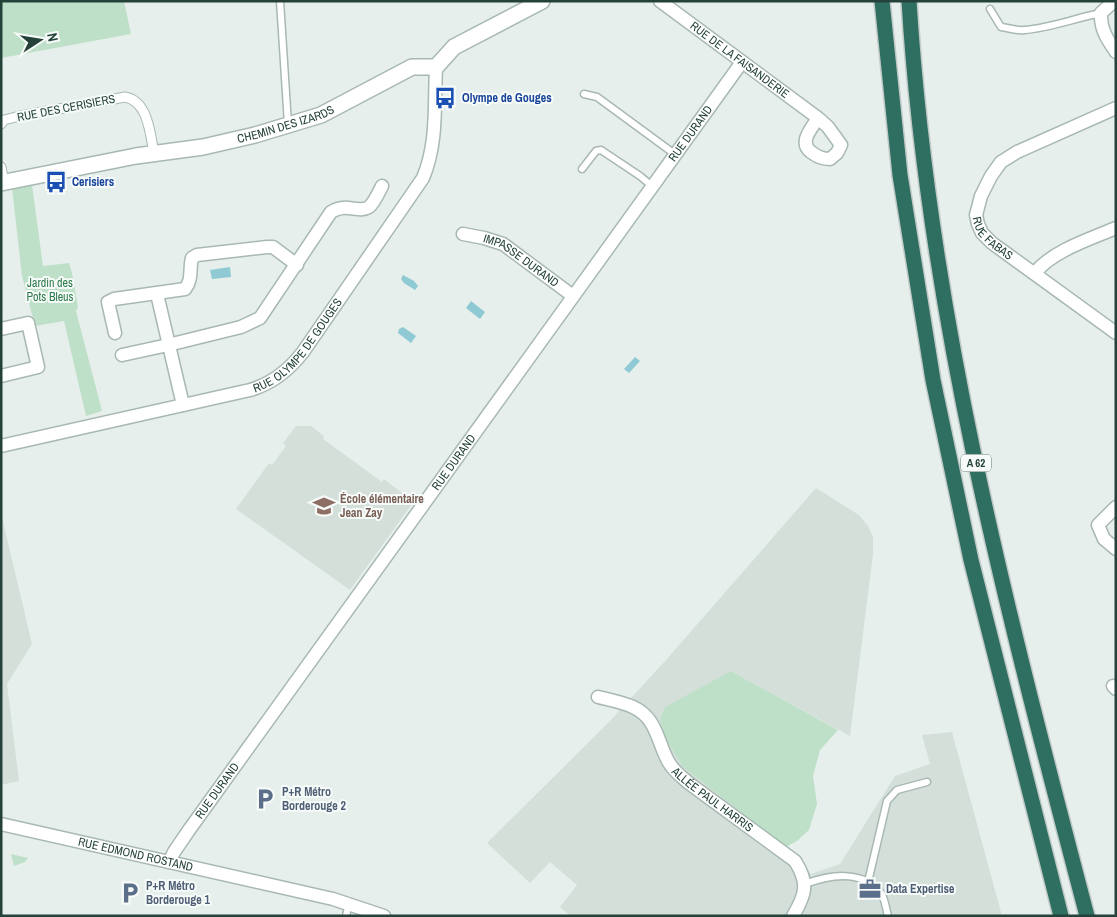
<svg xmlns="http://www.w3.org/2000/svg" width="1117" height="917" font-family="'Archivo Narrow',sans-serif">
<rect width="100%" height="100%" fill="#e6efeb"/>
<path fill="#d4dfda" d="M296,426H311L324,436L323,439L382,482L384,479L407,497L406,500L412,504L350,590L236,509L269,463L272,465L286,446L283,443Z
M816,488L859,515L868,526L873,537V554L850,736L731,671L683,767L799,856L811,874L840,864L895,776L930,764L922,735L952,732L1002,916H570L560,907L577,885L550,862L530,883L487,843L610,721L666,660Z
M1,513L32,644L7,684L19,781L1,785Z"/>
<path fill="#bfe0c8" d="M1,1H124L131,34L1,58Z
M32,185L43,266L69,263L72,273L78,307L76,311L102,411L86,416L64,321L35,326L22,276L12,188Z
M731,671L838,730L820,750L813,776L817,804L809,830L797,841L786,847L683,767L666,739L660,719L665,707Z
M11,854L28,858L25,862L14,866Z"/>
<path fill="#8ec9d4" d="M230,267L231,277L212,279L210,270Z
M403,275L414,281L418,286L415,290L404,283L401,279Z
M471,301L485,312L480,319L466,308Z
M403,327L416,336L411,343L398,333L399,329Z
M635,357L640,361L629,373L624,369Z"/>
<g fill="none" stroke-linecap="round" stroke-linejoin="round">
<g stroke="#a8b8b2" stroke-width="9">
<path id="service" d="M280,1L288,124
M990,9L1001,27C1009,28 1017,31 1024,30C1051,28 1075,18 1101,13
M584,94L597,97L676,155
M582,169L596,151L601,150L640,176L653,187
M868,882L887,801L897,790L927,782
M805,884C829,875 862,869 881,893C885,899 886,909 888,916
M346,916L349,903"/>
</g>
<g stroke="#a8b8b2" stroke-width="11">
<path id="pedestrian" d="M1,124L4,120L20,116L125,97C148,101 150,133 154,153
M1,167L4,182"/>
</g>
<g stroke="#a8b8b2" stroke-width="15">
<g id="minor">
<path id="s1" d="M660,1L818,118L828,127L841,145L837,153L830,159C822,159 818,157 811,152C798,142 812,128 818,118"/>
<path d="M1114,1L1101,13C1100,29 1107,39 1116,52"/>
<path id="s2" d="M1116,108L1017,152L1001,162L991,176L981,196L976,215L978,224L982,233L992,243L1116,333"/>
<path id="s3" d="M463,234L484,238L503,244L573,296"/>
<path d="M1035,273C1052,251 1090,239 1116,228"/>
<path d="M157,294L183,405"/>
<path d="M1,329L28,323L38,367L1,376"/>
<path d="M115,333L108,302L114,299L185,289C193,279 189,269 192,258L197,255L267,247H273L297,265"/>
<path d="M122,355L168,345L241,327L260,318L331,212C347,202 358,214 369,207C374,203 379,192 382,186"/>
<path id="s4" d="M1,446L250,390C271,384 289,370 303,352L423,178C438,142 434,105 436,67"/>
<path d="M1116,507L1098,525L1104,539L1116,549"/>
<path d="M1113,686L1116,689"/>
<path id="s5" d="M598,697C610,700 622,702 633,707C657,718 657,741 668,761C673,771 682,777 690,784L795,861C809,883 806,894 793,916"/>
<path id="s6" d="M1,824L333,899L384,916"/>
<path id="s7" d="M169,862L174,852L189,830L742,62"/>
</g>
</g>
<g stroke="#a8b8b2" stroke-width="18">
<g id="tertiary">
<path id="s8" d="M1,183L136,156L203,147L255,135L321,115L412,67H436L454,47L542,1"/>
</g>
</g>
<g stroke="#c2cac8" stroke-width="18">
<path id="motorway" d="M882,1L900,175L933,380L971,560L1061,916
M909,1C928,313 1008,615 1087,916"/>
</g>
<use href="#service" stroke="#fff" stroke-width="6"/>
<use href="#pedestrian" stroke="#fff" stroke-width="9"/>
<use href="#minor" stroke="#fff" stroke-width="12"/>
<use href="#tertiary" stroke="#fff" stroke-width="15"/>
<use href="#motorway" stroke="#2f6f62" stroke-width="15"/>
</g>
<defs>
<g id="bus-bare" transform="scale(1.725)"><path d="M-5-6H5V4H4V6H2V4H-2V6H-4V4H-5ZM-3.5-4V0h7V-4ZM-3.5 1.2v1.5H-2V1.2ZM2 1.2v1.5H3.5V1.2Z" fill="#1a4fb4" stroke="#f7fbf9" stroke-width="2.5" paint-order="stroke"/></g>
<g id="school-bare" transform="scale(1.725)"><path d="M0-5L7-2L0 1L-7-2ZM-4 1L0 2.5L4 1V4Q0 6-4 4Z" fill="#8d6e63" stroke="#f7fbf9" stroke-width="2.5" paint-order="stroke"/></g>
<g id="parking-bare" transform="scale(1.725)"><path d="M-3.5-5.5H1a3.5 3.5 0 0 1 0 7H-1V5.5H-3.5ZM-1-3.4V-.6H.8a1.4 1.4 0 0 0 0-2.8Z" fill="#5c6f8a" stroke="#f7fbf9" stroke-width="2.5" paint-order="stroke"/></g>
<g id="office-bare" transform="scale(1.725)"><path d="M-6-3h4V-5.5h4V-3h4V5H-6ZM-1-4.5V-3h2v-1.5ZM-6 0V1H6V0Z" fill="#5c6f8a" stroke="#f7fbf9" stroke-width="2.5" paint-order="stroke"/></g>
</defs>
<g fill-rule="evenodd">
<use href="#bus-bare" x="445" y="98"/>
<use href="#bus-bare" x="56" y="182"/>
<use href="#school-bare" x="324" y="506"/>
<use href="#parking-bare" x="265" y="799"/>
<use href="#office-bare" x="870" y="889"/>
<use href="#parking-bare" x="130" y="893"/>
</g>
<g text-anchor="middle" stroke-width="4" stroke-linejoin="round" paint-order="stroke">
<rect fill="#f7fbf9" stroke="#637a73" stroke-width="1" x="961" y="454.5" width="30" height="17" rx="4"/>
<g font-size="11" font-weight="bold" fill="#24423a">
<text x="976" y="467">A 62</text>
</g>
<g font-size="12" fill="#24423a" stroke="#f7fbf9">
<text dy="4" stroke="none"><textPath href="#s1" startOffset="99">RUE DE LA FAISANDERIE</textPath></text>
<text transform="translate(66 108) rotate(-11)" y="4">RUE DES CERISIERS</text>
<text dy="4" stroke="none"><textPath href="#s8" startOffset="291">CHEMIN DES IZARDS</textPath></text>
<text dy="4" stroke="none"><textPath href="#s7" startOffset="896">RUE DURAND</textPath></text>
<text dy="4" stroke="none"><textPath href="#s2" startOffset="216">RUE FABAS</textPath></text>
<text dy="4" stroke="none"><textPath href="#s3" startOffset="65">IMPASSE DURAND</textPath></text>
<text dy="4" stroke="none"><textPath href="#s4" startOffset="322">RUE OLYMPE DE GOUGES</textPath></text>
<text dy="4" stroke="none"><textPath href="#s7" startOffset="491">RUE DURAND</textPath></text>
<text dy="4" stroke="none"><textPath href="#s7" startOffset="86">RUE DURAND</textPath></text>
<text dy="4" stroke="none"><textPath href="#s5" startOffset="162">ALLÉE PAUL HARRIS</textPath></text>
<text dy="4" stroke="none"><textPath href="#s6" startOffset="138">RUE EDMOND ROSTAND</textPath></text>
</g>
<g font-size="12" font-weight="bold" fill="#164399" stroke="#f7fbf9" text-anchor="start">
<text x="462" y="102">Olympe de Gouges</text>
<text x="72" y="186">Cerisiers</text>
</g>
<g font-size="12" fill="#2d7a4b" stroke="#f7fbf9">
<text x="50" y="287">Jardin des<tspan x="50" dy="14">Pots Bleus</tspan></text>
</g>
<g font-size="12" font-weight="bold" fill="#785e54" stroke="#f7fbf9" text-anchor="start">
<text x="340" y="503">École élémentaire<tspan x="340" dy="14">Jean Zay</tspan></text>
</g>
<g font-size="12" font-weight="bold" fill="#4e5e75" stroke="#f7fbf9" text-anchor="start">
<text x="282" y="796">P+R Métro<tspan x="282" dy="14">Borderouge 2</tspan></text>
<text x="146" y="890">P+R Métro<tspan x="146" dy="14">Borderouge 1</tspan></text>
<text x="886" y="893">Data Expertise</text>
</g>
</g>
<rect width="1117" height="917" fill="none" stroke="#24423a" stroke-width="5"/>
<g transform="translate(40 40) rotate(78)" stroke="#f7fbf9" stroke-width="4" paint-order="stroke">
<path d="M0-4L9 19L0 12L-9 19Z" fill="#24423a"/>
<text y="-8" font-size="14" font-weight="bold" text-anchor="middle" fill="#24423a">N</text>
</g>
</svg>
